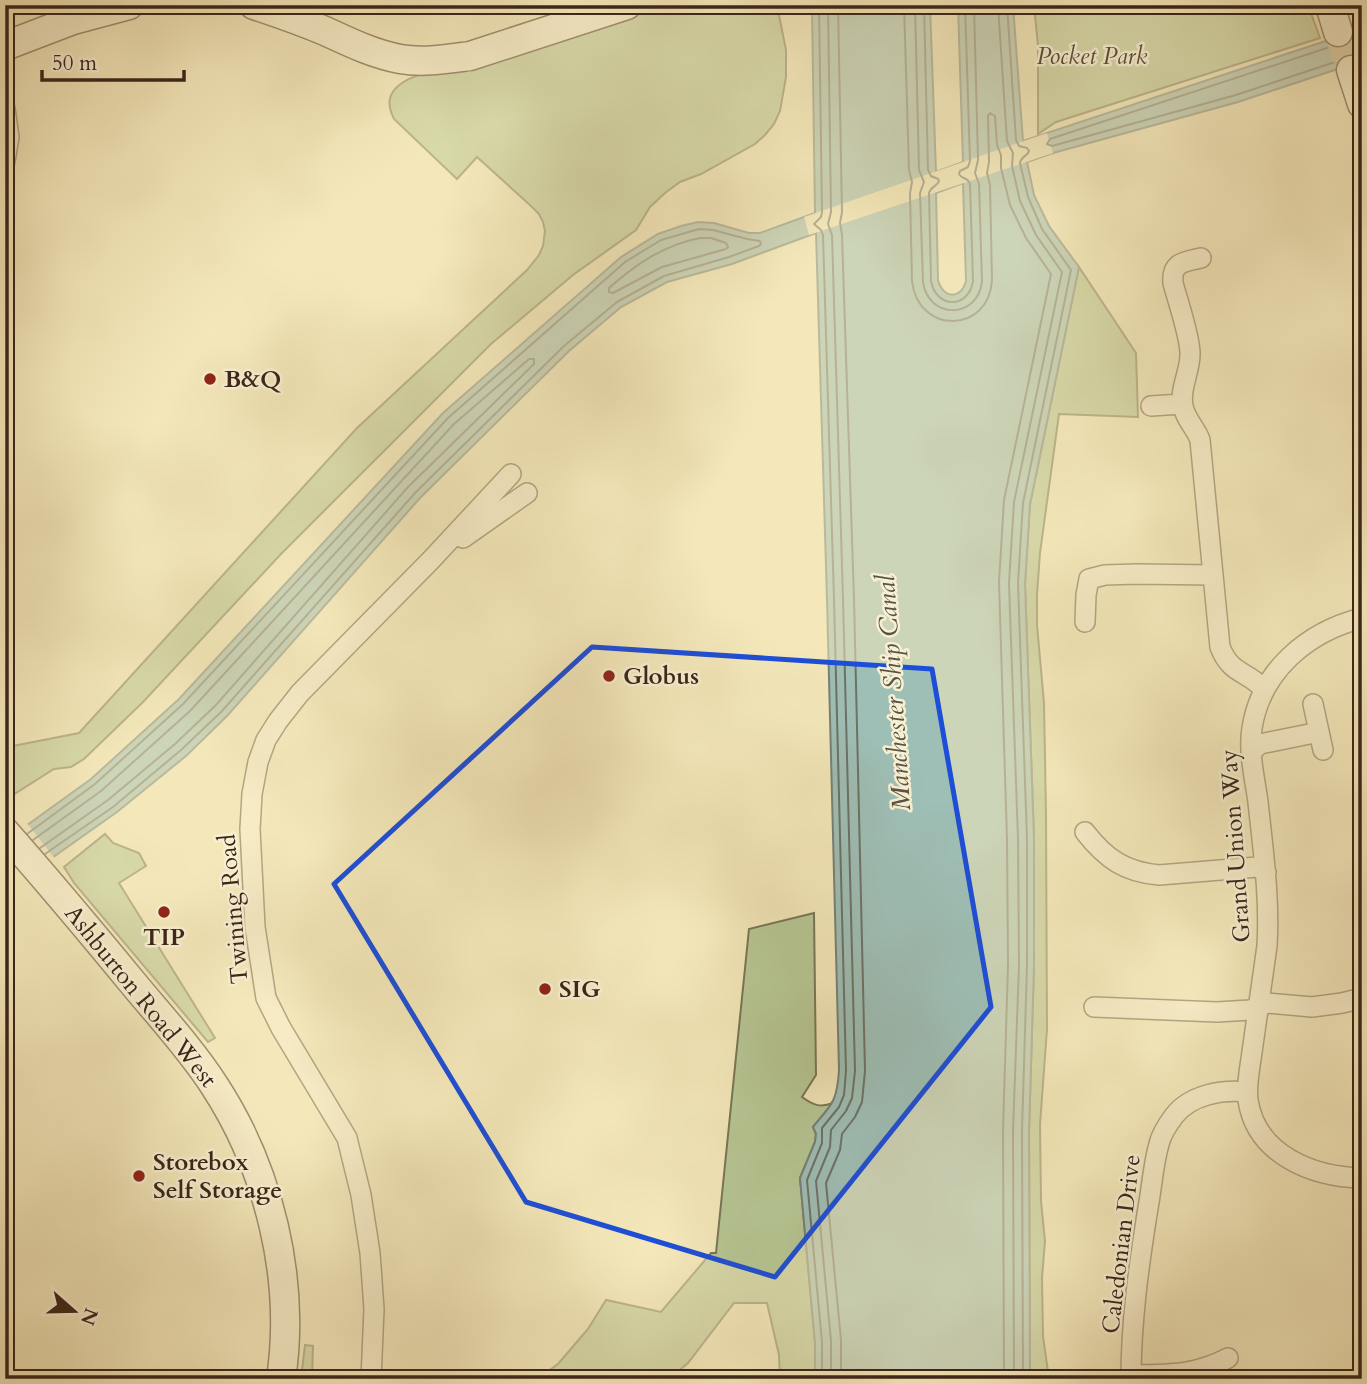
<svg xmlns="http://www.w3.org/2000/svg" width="1367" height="1384" font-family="Cardo,serif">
<rect width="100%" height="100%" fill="#f4e8ba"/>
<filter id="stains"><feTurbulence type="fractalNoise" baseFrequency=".00286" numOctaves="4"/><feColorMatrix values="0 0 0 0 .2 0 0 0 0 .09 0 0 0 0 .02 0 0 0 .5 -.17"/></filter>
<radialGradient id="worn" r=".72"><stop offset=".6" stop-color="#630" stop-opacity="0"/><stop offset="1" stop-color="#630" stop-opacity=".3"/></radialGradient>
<path fill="#b6c794" stroke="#787656" stroke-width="2" d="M662,5H777L786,50V77L780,111L774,124L765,135L755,144L701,174L680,182L665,193L650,207L636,230L573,275L491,344L281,554L143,702L84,759L71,767L54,769L5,800V744L8,747L79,733L357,428L527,270L539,255L543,246L545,231L543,222L539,214L531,206L477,157L457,179L394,119C387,105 387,93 402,83C418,71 462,66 483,60C544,44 603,23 662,5Z
M1034,5H1308L1320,38L1056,122L1038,134V46Z
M1079,267L1136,353L1138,417L1059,414L1040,553L1037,594V625L1044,703L1046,814L1047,1029L1040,1125L1041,1201L1045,1241L1042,1278L1043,1336L1049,1379H1030L1029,1132L1034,965V839L1025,584L1030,504Z
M105,834L113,843L139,853L146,866L119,883L215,1038L208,1042L74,883L64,867Z
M814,913L816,1075L802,1097C813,1105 820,1108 833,1103L813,1127L816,1134L815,1142L800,1178L815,1343V1379H780L779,1355L767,1303H734L688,1363L669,1379H537L558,1364L588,1329L606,1300L661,1312L711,1253H716L749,929Z
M305,1345L313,1346L312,1379H301Z"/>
<path fill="#9ebfb6" stroke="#768177" stroke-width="2" fill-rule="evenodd" d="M812,5H930L936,172L963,162L958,5H1013L1023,141L1362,29V61L1238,102L1053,153L1027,162L1034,195L1049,226L1079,267L1030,504L1025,584L1034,839V965L1029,1132L1030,1379H815V1343L800,1178L815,1142L816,1134L813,1127C832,1104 837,1102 839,1070L827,600L816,233L732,264L667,282L621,307L569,351L420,498L227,716L186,756L117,812L5,891V841L91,779L179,699L443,413L621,257L658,234L681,226L698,222L714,223L749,233H760L815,213ZM963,183L966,281C961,300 943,299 938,280L936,193Z"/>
<path fill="#f4e8ba" d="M1047,133L1053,153L809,235L804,217Z
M26,822L56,860L16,888L5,874V837Z"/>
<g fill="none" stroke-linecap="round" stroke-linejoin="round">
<path stroke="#6c7267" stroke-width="2" d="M819,5L822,212L821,217L814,224L821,230L823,235L834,599L846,1071L844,1095L839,1107L822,1128V1143L807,1180L822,1342V1379
M828,5L831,212L828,224L832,235L843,599L855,1071L852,1098L846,1111L831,1130L830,1147L816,1181L831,1341V1379
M838,5L842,212L840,223L842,235L854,599L865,1071L862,1102L855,1117L842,1134L840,1150L826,1183L841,1340V1379
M904,5L909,170L912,182L910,193L912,281C918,335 989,334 992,280L990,185L987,173L989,162L988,116L990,113L995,116L997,145L1001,155V168L1010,205L1026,238L1051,274L1004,500L999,582L1007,840L1008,965L1003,1131L1004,1379
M915,5L919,170L924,182L920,193L923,282C928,319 977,320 982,282L979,184L975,173L978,160L974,5
M924,5L928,170L931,176L938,179L939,181C937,187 931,186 929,193L931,281C936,309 969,309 973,281L970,184C968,177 961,179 959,174L960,171L968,167L970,161L965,5
M998,5L1007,141L1013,153L1012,166L1020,201L1036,235L1062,272L1014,502L1009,583L1018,839L1019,965L1013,1131L1014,1379
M1007,5L1016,140L1019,146L1027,148L1029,151C1028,156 1021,156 1020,163L1028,197L1042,229L1071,270L1023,503L1018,583L1027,839V965L1022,1131L1023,1379
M1333,46L1050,139L1047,144L1052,146L1236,95L1338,61
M700,238H711L726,243L728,247L726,249L662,267L613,293L609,292V288C636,264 664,245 700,238Z
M27,834L95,784L183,704L448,418L625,262L661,240L699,229L713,230L747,239L760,241L761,244L759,246L729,257L664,276L617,302L564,346L415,493L222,711L181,750L113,807L45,854
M33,840L101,791L190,711L454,424L529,359H534V364L408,487L216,705L175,744L108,800L40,848"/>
<path stroke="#cfc19a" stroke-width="28" stroke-dasharray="28 14" stroke-linecap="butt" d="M1338,32L1351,70"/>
<g stroke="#695640" stroke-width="22">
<path id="minor" d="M5,109L9,137L5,161
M1201,258C1184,262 1171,262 1173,283C1178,302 1189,333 1190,352C1191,371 1179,388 1183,406C1185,419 1196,428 1200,440L1220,647C1231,675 1246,670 1264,689
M1151,406L1182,404
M463,538L527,493
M1362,618C1307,632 1261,671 1252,728C1248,752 1255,779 1258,802C1263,850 1270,897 1267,946C1262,981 1257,1017 1252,1052C1250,1068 1246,1085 1248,1100C1256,1155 1313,1177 1362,1178
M1085,622L1086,595L1089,579L1105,575L1137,574L1213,575
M1313,704L1323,750
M1252,751L1260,744L1319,732
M1085,832C1106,859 1125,872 1159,875L1257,867L1266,872
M1094,1007L1217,1012L1250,1010L1268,1003L1312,1007L1342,1003L1362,998
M1131,1375C1168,1374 1194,1376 1228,1358
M371,1379L374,1309L370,1253L361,1195L347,1138L281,1028L266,998L255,927L250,829L252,794L258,762L266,740L278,721L300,693L431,560L511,474
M1131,1379C1131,1321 1139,1264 1148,1208C1152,1187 1153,1165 1159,1144C1161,1135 1168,1124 1174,1116C1190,1095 1222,1089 1247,1092"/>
</g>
<g stroke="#3b2518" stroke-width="31">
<path id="secondary" d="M254,5C278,13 301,21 325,31C349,42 373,54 400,59C423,63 447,59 470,56L627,5
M1330,5L1338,32
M5,46L73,20L129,5
M1351,70L1362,104
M5,832C48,881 90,931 132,982C160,1016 190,1048 214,1085C269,1169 296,1279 281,1379"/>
</g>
<use href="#minor" stroke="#f8f0d2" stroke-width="19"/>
<use href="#secondary" stroke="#f8f0d2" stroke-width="28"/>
</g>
<path d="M0 0H1367V1384H0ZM592,647L932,669L991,1007L775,1277L526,1202L334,884Z" fill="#f4e8ba" fill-opacity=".55" fill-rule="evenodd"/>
<path fill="none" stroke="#1d4ed8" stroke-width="5" stroke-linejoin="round" d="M592,647L932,669L991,1007L775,1277L526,1202L334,884Z"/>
<g fill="#8f2418" stroke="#f8f0d2" stroke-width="2.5">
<circle cx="210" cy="379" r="7"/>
<circle cx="609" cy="676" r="7"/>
<circle cx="164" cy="912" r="7"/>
<circle cx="545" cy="989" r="7"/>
<circle cx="139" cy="1176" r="7"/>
</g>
<g text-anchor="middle" stroke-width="5" stroke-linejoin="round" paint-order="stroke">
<g font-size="24" font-style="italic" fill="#5a4e37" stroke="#f8f0d2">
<text x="1092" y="64">Pocket Park</text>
</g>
<g font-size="24" font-weight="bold" fill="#3b2518" stroke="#f8f0d2" text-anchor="start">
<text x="224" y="387">B&amp;Q</text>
<text x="623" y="684">Globus</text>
<text x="164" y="945" text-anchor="middle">TIP</text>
<text x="559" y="997">SIG</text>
<text x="153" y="1170">Storebox<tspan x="153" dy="28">Self Storage</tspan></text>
</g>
<g font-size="24" fill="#3b2518" stroke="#f8f0d2">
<text transform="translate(1235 846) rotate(-94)" y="8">Grand Union Way</text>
<text transform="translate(233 909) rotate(-95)" y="8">Twining Road</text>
<text transform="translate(141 996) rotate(51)" y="8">Ashburton Road West</text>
<text transform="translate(1121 1244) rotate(-83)" y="8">Caledonian Drive</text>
</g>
<g font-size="26" font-style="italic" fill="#595347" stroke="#f8f0d2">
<text transform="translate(893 693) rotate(-94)" y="9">Manchester Ship Canal</text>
</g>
</g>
<rect width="1367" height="1384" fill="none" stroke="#f4e8ba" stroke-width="28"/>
<rect x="7" y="7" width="1353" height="1370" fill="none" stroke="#3b2518" stroke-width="3.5"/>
<rect x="14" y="14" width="1339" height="1356" fill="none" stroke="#3b2518" stroke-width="2"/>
<g transform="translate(74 1311) rotate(110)" stroke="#f8f0d2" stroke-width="5" paint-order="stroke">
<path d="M0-5L12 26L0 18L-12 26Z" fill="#3b2518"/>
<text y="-10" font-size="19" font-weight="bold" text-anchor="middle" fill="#3b2518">N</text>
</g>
<path d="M42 70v10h142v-10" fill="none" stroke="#3b2518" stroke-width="3.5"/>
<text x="52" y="70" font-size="21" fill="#3b2518" stroke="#f8f0d2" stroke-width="5" paint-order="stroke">50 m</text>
<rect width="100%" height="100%" filter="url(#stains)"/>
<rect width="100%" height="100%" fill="url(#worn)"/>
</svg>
